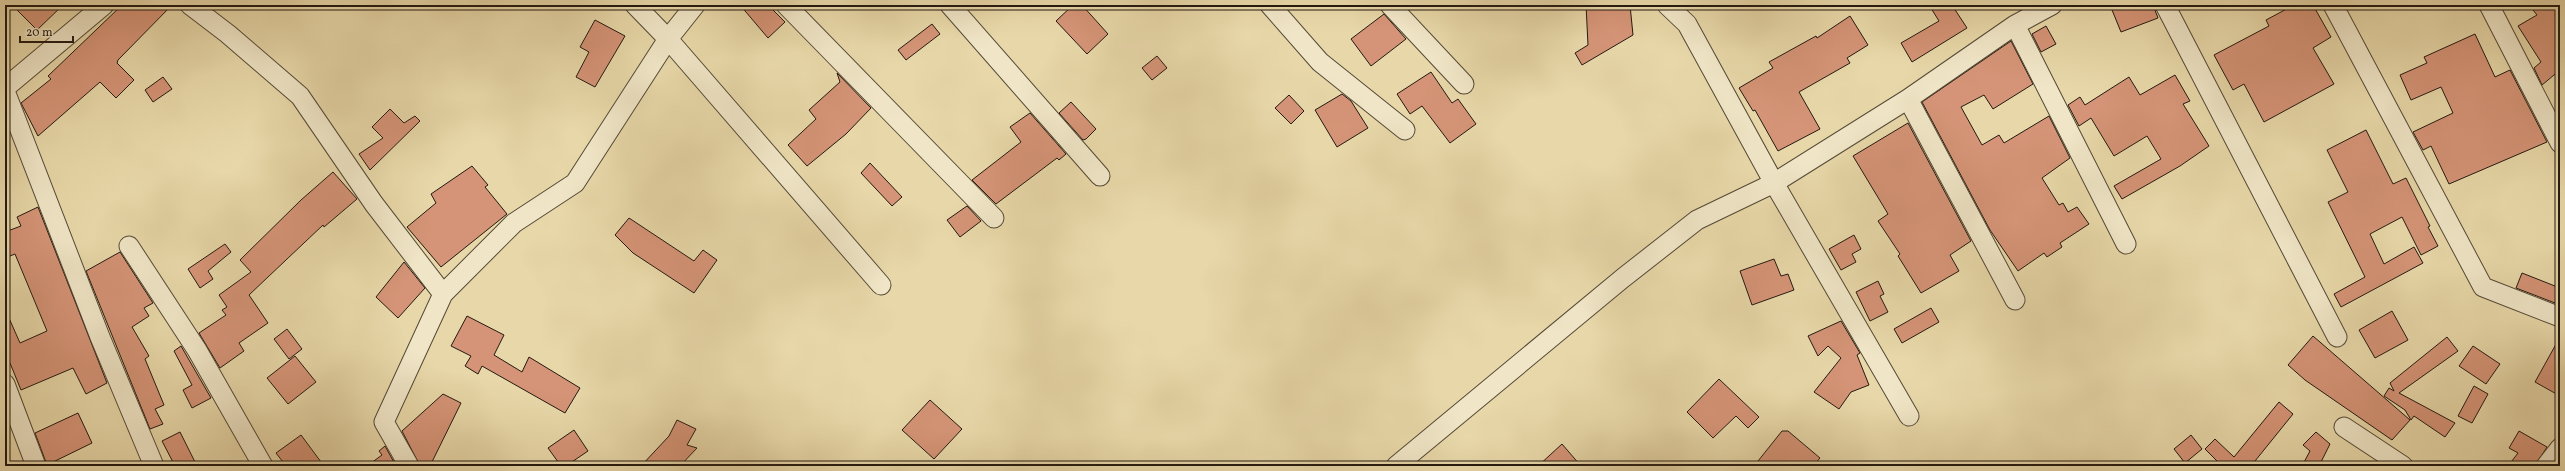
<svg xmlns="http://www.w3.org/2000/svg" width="2565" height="471" font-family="Vollkorn,serif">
<rect width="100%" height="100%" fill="#e8d8a9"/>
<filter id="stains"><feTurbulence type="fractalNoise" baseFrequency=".005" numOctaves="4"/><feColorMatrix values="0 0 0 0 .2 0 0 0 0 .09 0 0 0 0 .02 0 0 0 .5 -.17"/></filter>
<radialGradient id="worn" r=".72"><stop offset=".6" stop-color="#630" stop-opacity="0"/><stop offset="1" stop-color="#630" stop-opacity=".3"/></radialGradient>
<path fill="#d59477" stroke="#231910" d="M12,5H63L37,30Z
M122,5H172L118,60L117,63L134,80L116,98L100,82L38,136L21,103L51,79L48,76Z
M740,5H768L785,22L768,38Z
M1073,5H1082L1108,34L1087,54L1056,21Z
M1586,5H1630L1633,35L1582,65L1575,53L1588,45Z
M1929,5H1952L1967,28L1912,62L1901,43L1939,21Z
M2110,5H2153L2158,18L2121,32Z
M2294,5H2313L2331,37L2313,48L2334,84L2264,122L2244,84L2233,90L2214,55L2269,26L2266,20Z
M2529,5H2560V70L2542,85L2534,68L2541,62L2518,26L2537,15Z
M1384,14L1406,39L1371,66L1351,39Z
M1850,16L1868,45L1847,58L1850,63L1799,92L1820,129L1778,151L1755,110L1753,111L1739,88L1773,68L1769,62L1816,36L1817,38Z
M595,20L625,36L595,87L576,77L589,52L580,47Z
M932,24L940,34L906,60L898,50Z
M2046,26L2056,44L2041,52L2032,34Z
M2475,34L2495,77L2510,70L2547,142L2449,184L2431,146L2423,150L2413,132L2453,113L2441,87L2411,100L2400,75L2427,63L2424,57Z
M2011,41L2033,84L1993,109L1984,95L1961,107L1982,145L1999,135L2004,143L2049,116L2070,158L2042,178L2059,205L2063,203L2068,212L2077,207L2089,224L2060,243L2062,247L2047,257L2044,253L2018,271L1990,230L1922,102Z
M1157,56L1167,68L1152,80L1142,68Z
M1431,72L1452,103L1458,99L1476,124L1450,143L1422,106L1410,114L1397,94Z
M837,73L871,108L846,134L807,166L788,145L816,119L809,110L840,82Z
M2175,75L2190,101L2183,104L2209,146L2180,166L2122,199L2114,186L2161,159L2147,136L2114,156L2091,118L2079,126L2068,105L2080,97L2085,105L2129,77L2140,95Z
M163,77L172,89L153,102L145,90Z
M1342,94L1351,101L1368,128L1337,147L1315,110Z
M1289,95L1304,111L1291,124L1275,108Z
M1071,102L1096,129L1086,139L1083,140L1059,113Z
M390,109L404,123L415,116L420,121L370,170L359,154L383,138L372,127Z
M1030,113L1066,154L1059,160L1057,158L996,204L972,180L1021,142L1010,127Z
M1908,123L1971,241L1950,255L1959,271L1921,293L1898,256L1900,254L1878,221L1888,214L1853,156Z
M2366,130L2393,184L2406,178L2430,226L2428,227L2438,246L2421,255L2402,217L2370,234L2384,264L2414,247L2423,263L2341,307L2334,294L2365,277L2328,202L2348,192L2327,150Z
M870,163L902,197L892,206L861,173Z
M472,166L488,185L485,187L507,214L441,267L407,227L436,203L431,194Z
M333,172L357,199L324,227L323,225L249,295L268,323L239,343L244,351L220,368L199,333L226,315L222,310L227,307L219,295L251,272L240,260L301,200Z
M967,206L981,221L960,237L947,220Z
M38,207L107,383L86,394L73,368L21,390L10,363L5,366V309L20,343L47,331L15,254L5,258V232L21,226L17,217Z
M629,218L694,261L703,250L717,260L694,293L633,253L615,235Z
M1854,235L1861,249L1852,254L1856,262L1841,270L1829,249Z
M225,244L231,252L208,271L213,279L200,288L188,269Z
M120,252L153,303L144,308L149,316L132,327L149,356L145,359L164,405L155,409L163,424L150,429L86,271Z
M1774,259L1781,276L1788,274L1794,290L1752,305L1740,271Z
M404,262L425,288L398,318L376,297Z
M2522,273L2560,288V295L2555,303L2516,288Z
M1878,281L1884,294L1880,296L1888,312L1870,321L1856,292Z
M1931,308L1939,322L1902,343L1894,329Z
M2392,311L2408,340L2375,358L2359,330Z
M467,316L504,335L494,355L522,372L529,357L580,388L565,413L482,366L478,374L465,366L471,356L451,346Z
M1841,321L1860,353L1857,355L1869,385L1851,392L1839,409L1814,392L1841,358L1828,346L1818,356L1808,336Z
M287,329L302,349L289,359L274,339Z
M2313,336L2410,420L2392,440L2305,380L2288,365Z
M2447,337L2458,351L2399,393L2455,423L2445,437L2414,416L2411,420L2405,410L2384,396L2389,388L2394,391L2390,383Z
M2560,337V396L2535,382Z
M181,346L211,398L192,408L183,390L192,385L174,351Z
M2473,346L2500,364L2486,384L2459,366Z
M295,356L316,382L288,404L267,378Z
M1719,379L1759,417L1748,428L1736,416L1713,438L1687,412Z
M2474,386L2488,394L2472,423L2458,416Z
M443,394L461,403L430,466H420L402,431Z
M930,400L962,429L934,459L902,430Z
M2279,402L2293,414L2251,466H2222L2205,449L2215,439L2234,457Z
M78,413L92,443L47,465L35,433Z
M677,420L696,429L687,445L697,448L680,466H641L669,436Z
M574,430L588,451L566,466H561L548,448Z
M1782,431H1788L1820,458L1813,466H1754Z
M2519,431L2547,447L2535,466H2508L2518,453L2509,448Z
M180,432L197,466H175L162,441Z
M2316,432L2330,444L2319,466H2302L2310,451L2303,445Z
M301,435L324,466H286L276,453Z
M2191,435L2202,449L2185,463L2174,449Z
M1562,444L1581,466H1538Z
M385,446L396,466H367L382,455L379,451Z"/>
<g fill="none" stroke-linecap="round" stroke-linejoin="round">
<g stroke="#544936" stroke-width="21">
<path id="minor" d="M190,5L228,34L300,96L374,204L443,294
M635,5L668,39L881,285
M786,5L994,218
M950,5L1100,176
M1270,5L1320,62L1405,130
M1390,5L1464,84
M1667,5L1687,24L1774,183L1909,416
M2165,5L2337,337
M2333,5L2483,287L2560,317
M2489,5L2560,143
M2015,25L2126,244
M5,88L104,5
M5,91L100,337L154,466
M1908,99L2015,300
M129,246L197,350L263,466
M5,384L36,466
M2344,427L2403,466
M409,466L384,422L443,294L514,223L575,183L668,39L695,5
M1396,466L1623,278L1697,220L1774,183L1908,99L2015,25L2052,5
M2546,466L2560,448"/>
</g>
<use href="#minor" stroke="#f0e6c7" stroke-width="19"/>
</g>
<rect width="2565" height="471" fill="none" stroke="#e8d8a9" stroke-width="20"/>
<rect x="6" y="6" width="2553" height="459" fill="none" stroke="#231910" stroke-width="2"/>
<rect x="10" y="10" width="2545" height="451" fill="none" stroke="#231910"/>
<path d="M20 36v6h53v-6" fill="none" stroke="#231910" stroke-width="2"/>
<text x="26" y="36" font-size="12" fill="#231910" stroke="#f0e6c7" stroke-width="3" paint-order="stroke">20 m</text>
<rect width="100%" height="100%" filter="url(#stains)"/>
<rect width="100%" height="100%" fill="url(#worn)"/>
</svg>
